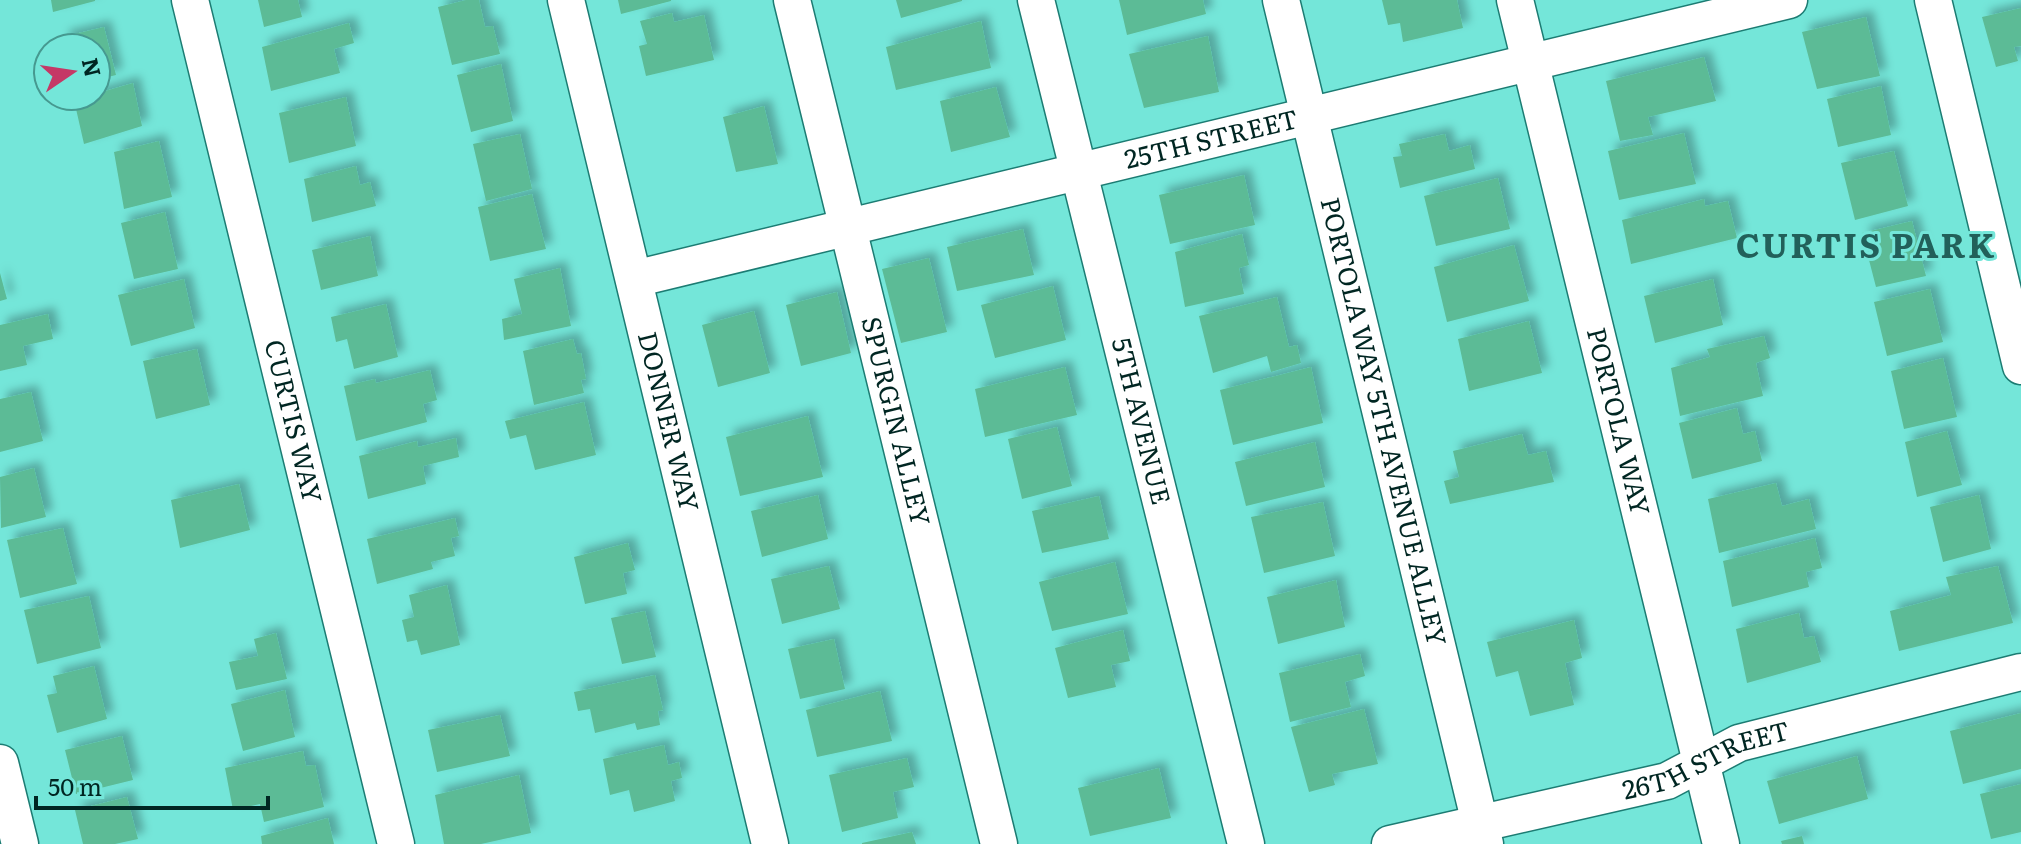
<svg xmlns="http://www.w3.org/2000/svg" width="2021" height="844" font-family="Literata,serif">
<defs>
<filter id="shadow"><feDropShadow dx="7" dy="-7" stdDeviation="4" flood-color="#0004"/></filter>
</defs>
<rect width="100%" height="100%" fill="#74e6d9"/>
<path fill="#5cbb96" filter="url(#shadow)" d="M51,0H95V1L53,12Z
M258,0H298L302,17L264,27Z
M466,0H479L485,27L493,26L500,54L452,65L438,7Z
M618,0H671V1L621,14Z
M896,0H962V1L901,18Z
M1119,0H1203L1206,14L1127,35Z
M1382,0H1457L1463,28L1403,42L1400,23L1388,25Z
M2021,8V46L2014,47L2018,61L1996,67L1982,17Z
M672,13L674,22L704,15L714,60L646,76L639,46L647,44L640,21Z
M1866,17L1880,76L1817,89L1802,32Z
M981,21L991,68L896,90L886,47Z
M349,23L354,43L334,49L340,73L271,91L262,47Z
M104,27L116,75L96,80V48H64L62,37Z
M1208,36L1219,92L1144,108L1129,54Z
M1704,57L1716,101L1648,117L1653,135L1620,141L1606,81Z
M501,64L513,121L471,132L457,75Z
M133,83L142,126L84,144L74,100Z
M1881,86L1891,135L1838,147L1827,99Z
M996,87L1010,137L951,152L940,101Z
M346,97L356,146L289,163L279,113Z
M764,106L778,164L736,172L723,117Z
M1684,133L1696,184L1619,200L1608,151Z
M520,134L532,189L486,201L473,144Z
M1445,134L1449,151L1470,145L1475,169L1400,188L1393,157L1402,156L1399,144Z
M159,141L172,197L124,209L114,152Z
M1894,151L1908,206L1855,220L1841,163Z
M356,166L360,185L370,182L376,206L312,222L304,179Z
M1244,175L1255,225L1170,244L1159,195Z
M1498,178L1510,229L1436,246L1424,196Z
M532,194L546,249L490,261L478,207Z
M1704,199L1705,206L1728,201L1737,238L1631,264L1622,220Z
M165,212L178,269L134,279L121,223Z
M1912,221L1926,276L1876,287L1862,233Z
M1023,229L1034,275L957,291L947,247Z
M1242,234L1249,265L1239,268L1244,294L1185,307L1175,252Z
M370,236L378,276L321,290L312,250Z
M1514,245L1529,301L1447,322L1434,267Z
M929,258L947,332L901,343L882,269Z
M560,268L571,326L504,340L502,319L522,314L514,279Z
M0,273L7,299L0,301Z
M184,279L195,328L131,346L118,295Z
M1713,279L1723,325L1655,343L1644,296Z
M1053,286L1066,340L995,358L981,305Z
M1930,289L1943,342L1887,356L1874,302Z
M837,292L851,353L801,366L786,305Z
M1277,297L1289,347L1297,345L1301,363L1271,372L1267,356L1213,373L1199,316Z
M386,304L398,357L354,369L347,339L336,342L331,317Z
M754,311L770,373L718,387L702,325Z
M48,314L53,339L23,346L27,365L0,371V325Z
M1529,321L1542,373L1469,391L1458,339Z
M1764,336L1770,358L1756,363L1763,396L1680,416L1671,368L1710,357L1707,349Z
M573,339L577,354L581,353L586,379L581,380L584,393L534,405L523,351Z
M197,349L210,405L156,419L143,361Z
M1943,358L1957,417L1904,429L1891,371Z
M1065,367L1077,415L985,437L975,389Z
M1311,367L1323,423L1233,445L1220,390Z
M430,370L437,400L423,404L427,422L356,441L344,386L375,379L376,383Z
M31,392L43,441L0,452V399Z
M584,402L596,455L535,470L526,435L510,439L505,421Z
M1737,408L1743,434L1755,431L1762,461L1692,479L1679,423Z
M808,416L823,477L740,496L726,437Z
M1057,427L1072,486L1022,499L1008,439Z
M1947,431L1962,485L1917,497L1905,442Z
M1522,434L1528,455L1546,451L1554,482L1450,504L1444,481L1459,477L1453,451Z
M456,438L459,457L423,466L426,484L368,499L359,456L417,441L418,447Z
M1315,442L1325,487L1246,506L1235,462Z
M34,468L46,517L1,528L0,477Z
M1776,483L1782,506L1809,499L1816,529L1719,553L1708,499Z
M239,484L250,530L180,548L171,500Z
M818,495L828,539L762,557L751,511Z
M1979,495L1991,549L1943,562L1930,507Z
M1099,496L1109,539L1042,553L1032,511Z
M1323,502L1335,556L1264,573L1251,517Z
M455,518L459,536L451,538L455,556L431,562L433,569L377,584L367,539Z
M63,528L77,584L20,598L7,540Z
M1815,538L1822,568L1806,572L1809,587L1732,607L1723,561Z
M628,543L635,570L623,573L627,594L585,604L574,557Z
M1115,562L1128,614L1052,631L1039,582Z
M829,566L840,609L782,624L771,579Z
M1998,566L2013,623L1899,651L1890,611L1951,595L1946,577Z
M1336,580L1345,627L1278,644L1267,597Z
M447,585L460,645L421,655L417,640L407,642L402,620L414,617L409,595Z
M89,596L101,648L37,664L24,610Z
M645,611L656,657L622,664L611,618Z
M1799,613L1804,638L1814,636L1821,662L1747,683L1736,629Z
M1574,620L1582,658L1565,663L1574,705L1530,716L1518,671L1496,677L1487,642Z
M1123,630L1130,661L1111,665L1116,687L1068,698L1055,648Z
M276,633L287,679L236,690L229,662L258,656L254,639Z
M834,639L845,689L800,699L788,649Z
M1360,654L1365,676L1345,682L1351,707L1290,722L1279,673Z
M94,666L107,719L57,733L47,695L57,693L53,676Z
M655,675L663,710L658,711L660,725L637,730L635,723L595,733L590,709L578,711L574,692Z
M285,690L295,737L243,751L231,704Z
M880,691L892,741L817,757L806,710Z
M1364,709L1378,764L1332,774L1335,785L1309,792L1291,727Z
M2021,713V769L1963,784L1950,731Z
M500,715L510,756L437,772L428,730Z
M122,736L133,780L76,794L65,750Z
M664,745L668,765L679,762L682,778L671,781L675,801L634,812L629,790L610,795L603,759Z
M303,751L306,766L315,765L324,807L264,822L260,804L233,810L225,768Z
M1857,756L1868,799L1779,824L1767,781Z
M907,758L914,787L893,792L898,818L842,832L829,775Z
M1159,768L1171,818L1090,836L1078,788Z
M519,775L531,833L481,844H444L435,795Z
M2021,784V832L1991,839L1980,794Z
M127,797L138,839L115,844H83L75,810Z
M328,818L334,844H262L261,836Z
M912,832L916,844H862V843Z
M1802,836L1804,844H1782L1781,841Z"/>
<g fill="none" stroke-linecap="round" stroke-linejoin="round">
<g stroke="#1c7c73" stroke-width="39">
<g id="minor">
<path id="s1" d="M190,0L396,844"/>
<path id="s2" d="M566,0L770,844"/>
<path id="s3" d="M792,0L999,844"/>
<path id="s4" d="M1036,0L1246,844"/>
<path id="s5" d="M1281,0L1485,844"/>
<path id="s6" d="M1515,0L1721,844"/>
<path d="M1933,0L2021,366"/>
<path id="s7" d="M634,279L1789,0"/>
<path d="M0,763L20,844"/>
<path id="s8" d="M1390,844L1667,781L1739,743L2021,672"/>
</g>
</g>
<use href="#minor" stroke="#fff" stroke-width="36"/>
</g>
<g text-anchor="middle" stroke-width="6" stroke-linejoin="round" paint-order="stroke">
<g font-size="26" fill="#002622" stroke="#74e6d9">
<text dy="9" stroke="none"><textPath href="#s7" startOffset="594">25TH STREET</textPath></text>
<text dy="9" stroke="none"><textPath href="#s1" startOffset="434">CURTIS WAY</textPath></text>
<text dy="9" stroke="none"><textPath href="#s2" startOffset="434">DONNER WAY</textPath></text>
<text dy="9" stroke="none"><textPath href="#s3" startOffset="434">SPURGIN ALLEY</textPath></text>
<text dy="9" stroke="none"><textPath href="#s4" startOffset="434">5TH AVENUE</textPath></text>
<text dy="9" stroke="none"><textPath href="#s5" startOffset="434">PORTOLA WAY 5TH AVENUE ALLEY</textPath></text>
<text dy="9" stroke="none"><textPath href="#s6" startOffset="434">PORTOLA WAY</textPath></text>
<text dy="9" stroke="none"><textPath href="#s8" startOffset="328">26TH STREET</textPath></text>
</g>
<g font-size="34" font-weight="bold" letter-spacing="2" fill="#22605a" stroke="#74e6d9">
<text x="1866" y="258">CURTIS PARK</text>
</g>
</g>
<g transform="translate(72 72) rotate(77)"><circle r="38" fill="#74e6d9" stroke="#469990" stroke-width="2"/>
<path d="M0-6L14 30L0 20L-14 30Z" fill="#c53866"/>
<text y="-12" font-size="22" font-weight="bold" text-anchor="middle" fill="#002622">N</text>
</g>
<path d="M36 796v12h232v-12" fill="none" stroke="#002622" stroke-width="4"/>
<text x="48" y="796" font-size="24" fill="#002622" stroke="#74e6d9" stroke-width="6" paint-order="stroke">50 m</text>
</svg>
